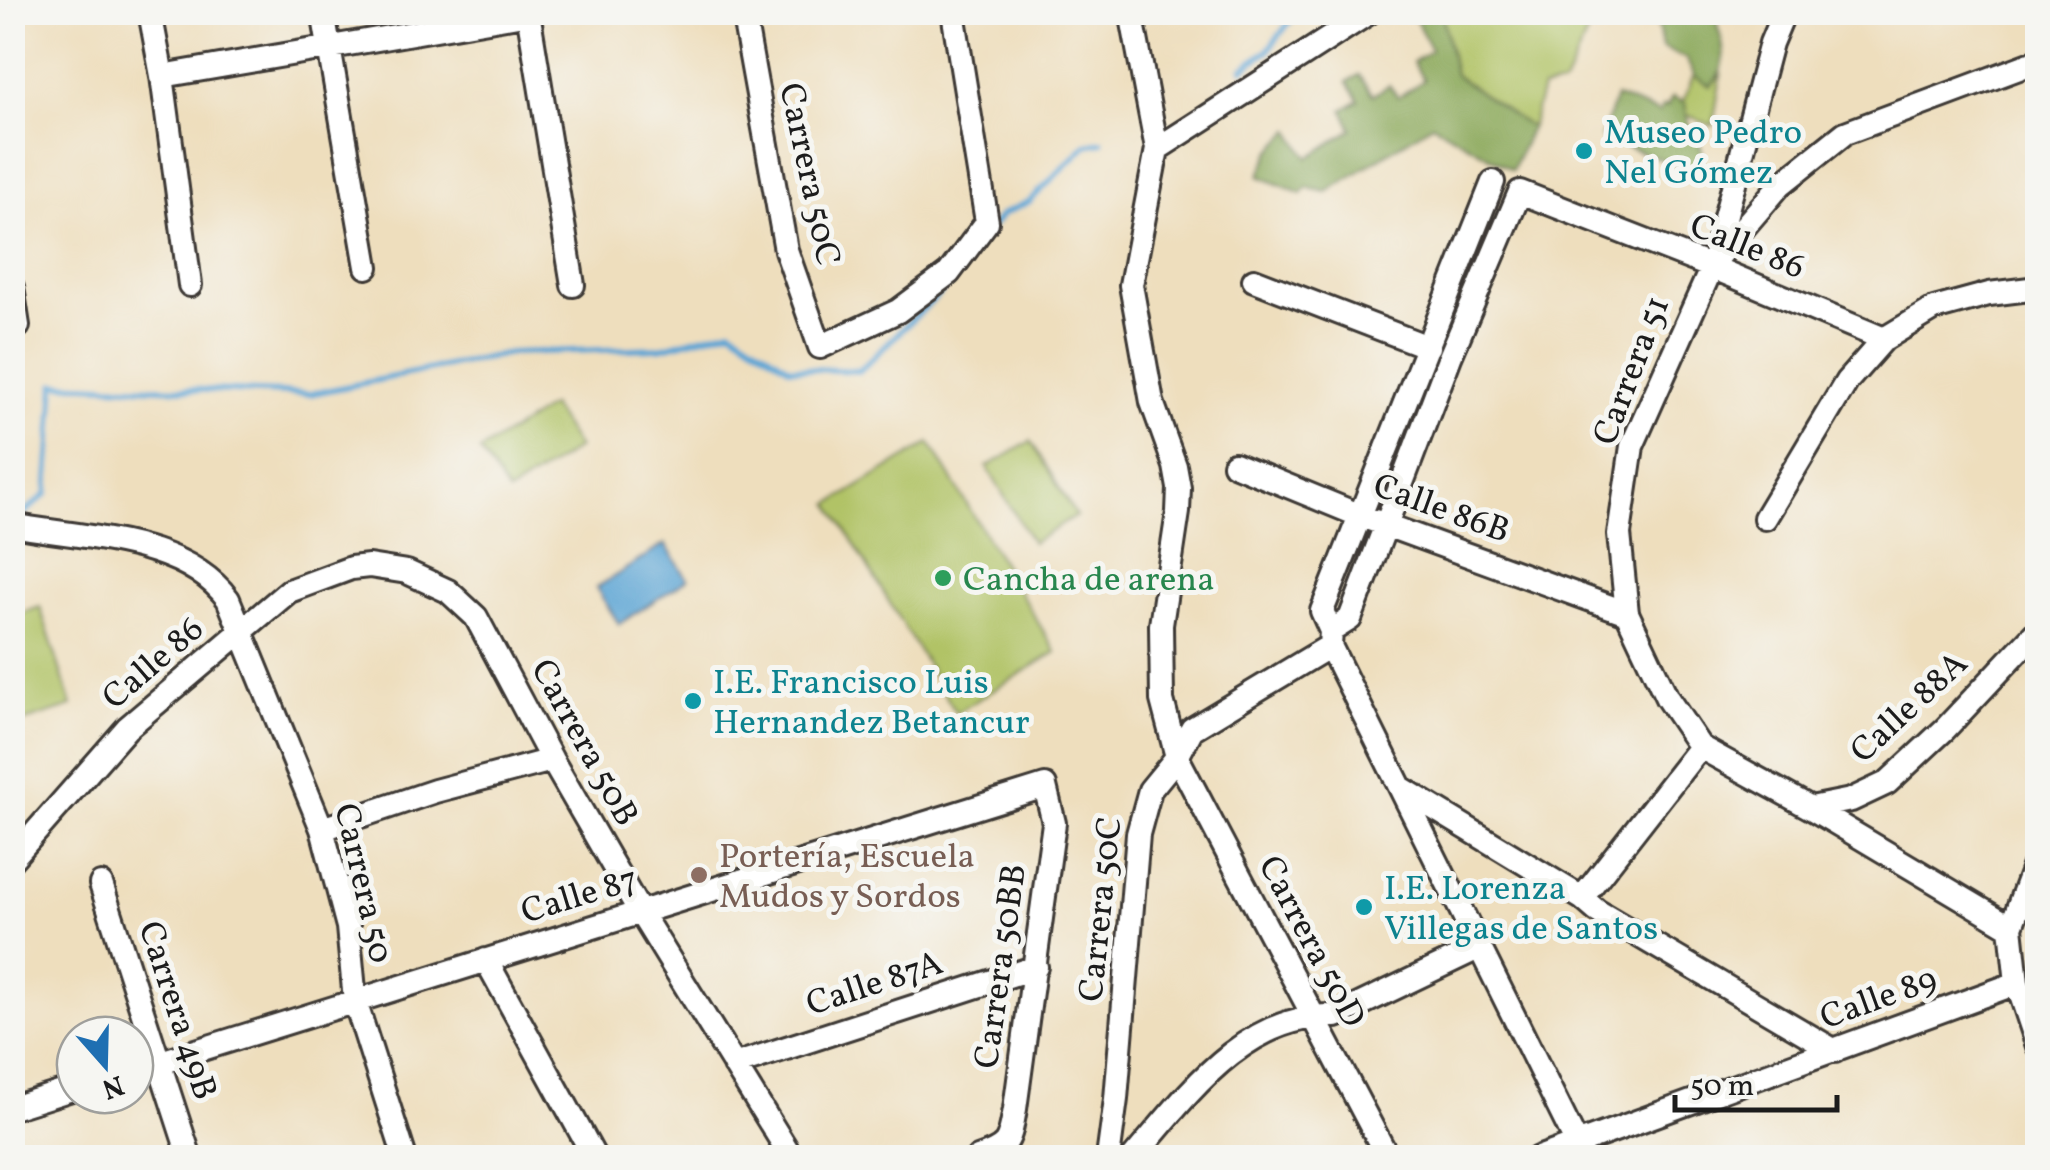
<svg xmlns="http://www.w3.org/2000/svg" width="2050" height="1170" font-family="Vollkorn,serif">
<rect width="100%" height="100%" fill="#f6f6f2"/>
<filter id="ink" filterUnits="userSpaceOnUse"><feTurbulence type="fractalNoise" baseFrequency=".01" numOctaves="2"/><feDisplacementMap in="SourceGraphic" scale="20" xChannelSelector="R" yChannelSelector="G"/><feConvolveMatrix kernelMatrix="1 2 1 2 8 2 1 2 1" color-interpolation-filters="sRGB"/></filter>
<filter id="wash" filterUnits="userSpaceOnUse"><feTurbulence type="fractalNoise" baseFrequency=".0048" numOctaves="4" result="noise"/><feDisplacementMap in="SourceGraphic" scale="40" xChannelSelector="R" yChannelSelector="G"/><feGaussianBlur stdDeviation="2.25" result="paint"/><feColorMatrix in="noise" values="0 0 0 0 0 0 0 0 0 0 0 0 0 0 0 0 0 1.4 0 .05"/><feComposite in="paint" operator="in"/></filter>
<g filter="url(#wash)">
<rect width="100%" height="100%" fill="#eedebd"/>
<path fill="#b1c366" stroke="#667041" stroke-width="2.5" d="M1442,13H1596L1564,85L1542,89L1531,128L1455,75Z
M1694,74L1710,86L1721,76L1713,126L1687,115L1683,102Z
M551,406L578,448L508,493L480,451Z
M1031,441L1076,516L1032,543L987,467Z
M930,443L1056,652L956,713L830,504Z
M40,607L72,706L13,725V616Z"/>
<path fill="#8ca95b" stroke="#54623c" stroke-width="2.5" d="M1412,13H1442L1455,75L1531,128L1512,170L1432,124L1327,192L1307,188L1302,194L1259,176L1270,152L1291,130L1308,158L1352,129L1343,110L1359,100L1347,82L1359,75L1373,95L1389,85L1398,97L1424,80L1413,62L1431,50Z
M1656,13H1716C1720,40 1734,64 1710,86L1695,76L1685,58L1662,48Z
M1616,97L1659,113L1663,106L1667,107L1672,97L1685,103C1687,111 1686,120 1690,127C1701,144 1706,152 1700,173L1601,138Z"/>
<path fill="#5da5d4" stroke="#3c6078" stroke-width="2.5" d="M665,544L688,579L619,624L596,588Z"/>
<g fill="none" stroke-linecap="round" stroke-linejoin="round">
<path stroke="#5da5d4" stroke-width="6" d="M1243,69L1269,49L1297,12
M993,226L1001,215L1030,201L1086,145L1102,142
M12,523L47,494L55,384L310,394L510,353L660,348L731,329L790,368L859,371L942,291"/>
</g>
</g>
<g filter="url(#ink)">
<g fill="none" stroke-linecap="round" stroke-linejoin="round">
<g stroke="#3c3934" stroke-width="28">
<path id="minor" d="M150,12L162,76L190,285
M323,12L367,267
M528,12L573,285
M743,12L786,250L820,347L898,311L949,273L987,222L953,12
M1784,12L1771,43L1712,267L1632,446L1619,534L1627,613L1667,698L1700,747L1811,808L2011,927
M162,76L535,12
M1157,149L1370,12
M1493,182L1322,611L1331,631L1330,646L1584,1158
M1720,255L1780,185L1845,133L2038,61
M1254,280L1428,347
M12,287L18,326
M1234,464L1361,516L1627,613
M1765,518L1847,381L1884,339L1934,309L1989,294L2038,288
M24,527C91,539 184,540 228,599L322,829L348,927L355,1001L405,1158
M1331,631L1350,619L1450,357L1520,192L1712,267L1884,339
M1330,646L1192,729L1177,757L1388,1158
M1401,788L1582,898L1597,911L1835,1051
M1811,808L1851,800L1887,783L1945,729L2038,630
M322,829L435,791L552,760
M2038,854L2011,927L2017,983L2038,1046
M12,859L127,728L289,591L351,568L369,566L407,572L448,591L476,617L552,760L640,912L792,1158
M101,884L190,1158
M1582,898L1700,747
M486,960L595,1158
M734,1065L1036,967
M135,1070L1045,786L1054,823L1015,1109C1009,1141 1011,1147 978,1158
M15,1107L75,1088
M1108,1158L1116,1099L1138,834L1150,790L1177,757L1162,700L1161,625L1178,512L1179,488L1175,466L1152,402L1131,285L1157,149L1131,12
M1133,1158C1187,1095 1245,1013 1336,1016L1478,948
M1538,1158L2017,983"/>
</g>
<use href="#minor" stroke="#fff" stroke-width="22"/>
</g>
</g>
<g fill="#0f9aa8" stroke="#f6f6f2" stroke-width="4">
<circle cx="1584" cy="151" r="10"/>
<circle cx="693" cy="701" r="10"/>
<circle cx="1364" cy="907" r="10"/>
</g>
<circle fill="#2e9e5b" stroke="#f6f6f2" stroke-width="4" cx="943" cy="578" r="10"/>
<circle fill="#8d6e63" stroke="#f6f6f2" stroke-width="4" cx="699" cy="875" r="10"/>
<g text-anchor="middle" stroke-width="10" stroke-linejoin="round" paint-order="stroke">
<g font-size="35" fill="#0d838f" stroke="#f6f6f2" text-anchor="start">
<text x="1604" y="143">Museo Pedro<tspan x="1604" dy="40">Nel Gómez</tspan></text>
<text x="713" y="693">I.E. Francisco Luis<tspan x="713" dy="40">Hernandez Betancur</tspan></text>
<text x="1384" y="899">I.E. Lorenza<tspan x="1384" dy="40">Villegas de Santos</tspan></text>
</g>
<g font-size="35" fill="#1c1c1c" stroke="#f6f6f2">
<text transform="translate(811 174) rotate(78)" y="12">Carrera 50C</text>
<text transform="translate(1748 245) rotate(22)" y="12">Calle 86</text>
<text transform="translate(1630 370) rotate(-69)" y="12">Carrera 51</text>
<text transform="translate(1442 507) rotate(20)" y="12">Calle 86B</text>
<text transform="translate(152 662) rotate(-41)" y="12">Calle 86</text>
<text transform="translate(1908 706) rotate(-43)" y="12">Calle 88A</text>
<text transform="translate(586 742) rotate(61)" y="12">Carrera 50B</text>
<text transform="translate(365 883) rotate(77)" y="12">Carrera 50</text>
<text transform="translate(579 894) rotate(-17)" y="12">Calle 87</text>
<text transform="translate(1099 909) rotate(-84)" y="12">Carrera 50C</text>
<text transform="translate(1313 941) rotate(62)" y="12">Carrera 50D</text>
<text transform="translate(999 966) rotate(-82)" y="12">Carrera 50BB</text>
<text transform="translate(874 982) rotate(-18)" y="12">Calle 87A</text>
<text transform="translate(1878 997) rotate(-20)" y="12">Calle 89</text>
<text transform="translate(179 1010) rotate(72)" y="12">Carrera 49B</text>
</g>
<g font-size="35" fill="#27864d" stroke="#f6f6f2" text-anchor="start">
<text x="963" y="590">Cancha de arena</text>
</g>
<g font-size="35" fill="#785e54" stroke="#f6f6f2" text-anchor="start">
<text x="719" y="867">Portería, Escuela<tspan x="719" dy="40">Mudos y Sordos</tspan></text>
</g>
</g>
<rect width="2050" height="1170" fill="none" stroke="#f6f6f2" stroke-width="50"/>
<g transform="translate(105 1065) rotate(160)"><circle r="48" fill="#f6f6f2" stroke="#9f9f9c" stroke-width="2.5"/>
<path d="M0-8L18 38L0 25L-18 38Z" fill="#1f6fb2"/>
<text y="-15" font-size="28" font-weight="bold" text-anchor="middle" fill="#1c1c1c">N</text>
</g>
<path d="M1675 1095v15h162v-15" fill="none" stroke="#1c1c1c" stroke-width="5"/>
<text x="1690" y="1095" font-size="30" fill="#1c1c1c" stroke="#f6f6f2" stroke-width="8" paint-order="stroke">50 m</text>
</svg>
